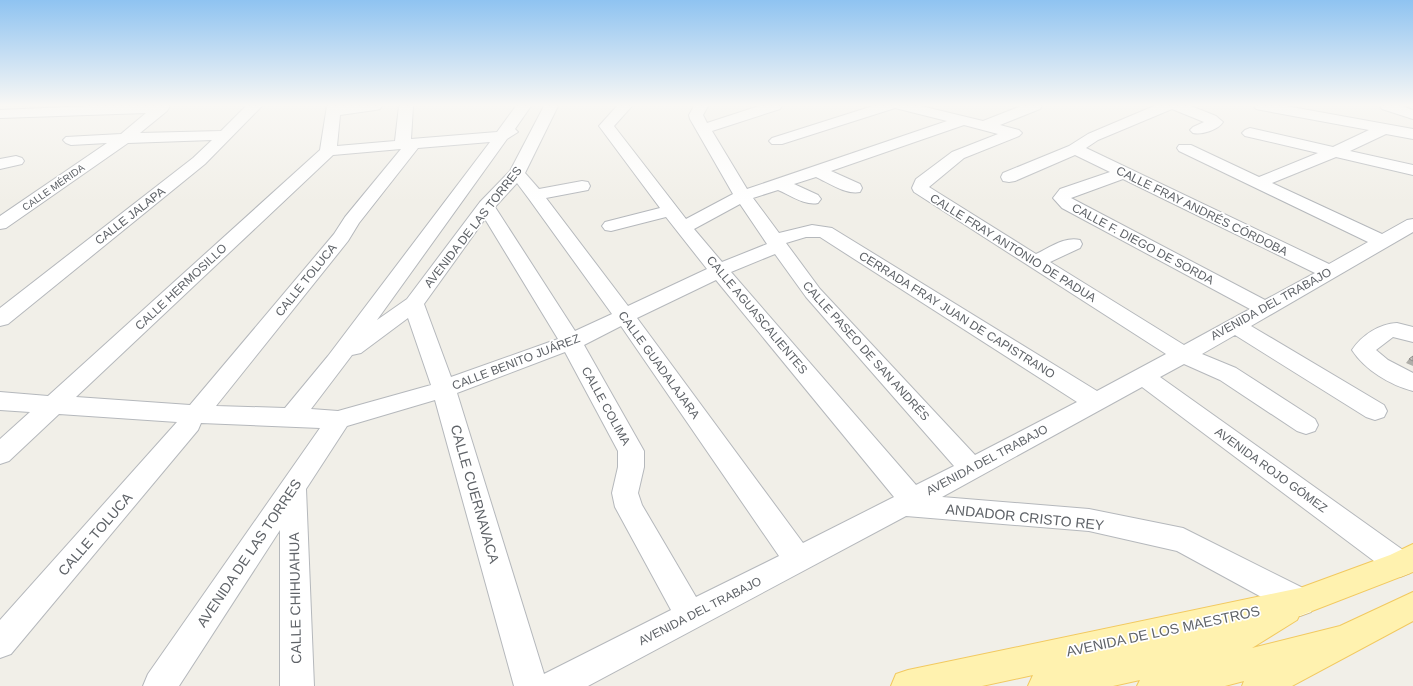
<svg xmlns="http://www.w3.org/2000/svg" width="1413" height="686" font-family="Arial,sans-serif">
<rect width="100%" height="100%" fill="#f1efe8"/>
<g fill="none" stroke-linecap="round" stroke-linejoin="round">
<g stroke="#b5b8bc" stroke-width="2">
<path id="minor" d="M90,106H170L167,111L140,133L221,131L246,106H262L205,164L8,324L0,326V308L193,158L212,140L128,143L6,228L0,229V216L107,143L71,145L66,143L63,140L66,137L121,134L146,113L0,118V110Z
M327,106H382L380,109L375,110L340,115L337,146L395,141L399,106H413L411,139L497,132L516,106H531L515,129L518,132L507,139L377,320L407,299L480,202L510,171L544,106H558L525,173L539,189L582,181L588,182L590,186L588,190L546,198L628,306L707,269L666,217L611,231L605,230L602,226L605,222L660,208L599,126L617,106H632L614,126L686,219L733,194L690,119L689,115L694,106H708L703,115L707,123L759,106H782L780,109L712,131L747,189L947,121L895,108L782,144H772L769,141L772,138L873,106H921L983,121L1021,106H1042L1040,109L1000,125L1019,130L1022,133L1019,136L964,158L929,187L1036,254C1049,248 1065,236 1080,240L1082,244L1080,248L1050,262L1184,345L1250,309L1062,208L1053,198L1060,189L1110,172L1075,155L1015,181L1009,182L1003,181L1001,177L1003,173L1069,146L1088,134L1154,106H1191L1216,116L1223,122C1218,130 1202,135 1193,133L1190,130L1193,127L1204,122L1172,109L1098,140L1086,148L1329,264L1368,242L1179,151L1177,148L1179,145H1191L1259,177L1318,153L1245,136L1242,133L1245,130L1250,128L1333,147L1369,130L1261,110L1256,109L1254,106H1286L1413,129V139L1386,134L1350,151L1413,165V175L1336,157L1272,183L1382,234L1407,220L1413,219V232L1251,326L1384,405L1387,411L1384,417L1375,420L1366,417L1235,335L1202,354L1236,368L1315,419L1318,425L1315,431L1306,434L1297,431L1220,380L1184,364L1160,377L1410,555C1413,562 1413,566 1410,573L1400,577L1390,573L1142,387L942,497L1089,509L1183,528L1311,592L1315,602L1311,612L1300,616L1289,612L1177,551L1089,531L906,516L588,686H514L435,400L347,426L306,489L314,686H280V530L179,686H143L148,674L320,428L201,423L198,430L11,654L0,658V620L177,422L59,414L9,461L0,464V439L30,412L0,410V392L48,396L320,150ZM964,125L998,134L952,152L916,179L912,188L914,192L1166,354L1097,391L832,228L812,225L779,233L753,198L778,190C790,195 805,206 818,203L821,199L818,195L794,184L816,177C829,183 846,195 860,192L862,188L860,184L831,171ZM490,142L328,356L285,408L216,406L348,241L359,223L418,148ZM401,149L345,217L334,234L190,405L76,397L333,155ZM1123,179L1315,273L1265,300L1071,198ZM517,183L529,199L612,314L575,331L495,207ZM740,204L767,244L722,262L694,229ZM485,219L558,339L451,377L424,304ZM806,237H820L1077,402L975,455L820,289L786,243ZM775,254L806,297L954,466L916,485L731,272ZM716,280L894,497L803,543L637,318ZM408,318L431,385L338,411L311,409L352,355L361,353ZM621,326L779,556L696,597L642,505L638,493L644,467V451L584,345ZM565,352L618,451V467L612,493L615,507L671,610L544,674L457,393Z
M1380,106H1402L1413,110V119L1382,109Z
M16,156L22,158L24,161L22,164L0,169V159Z
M1397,323L1413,327V342L1393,337L1376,350L1388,360L1413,373V391C1390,385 1365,370 1352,350C1362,335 1379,324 1397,323Z"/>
</g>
<g stroke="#f2c960" stroke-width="2">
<path id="major" d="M1413,544V572L1299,616L1297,620L1252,648L1340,626L1413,592V621L1292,686H1242L1244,681L1225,686H1137L1140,680L1113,686H1028L1033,675L982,686H891L896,674L908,670L1300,588L1390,555Z"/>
</g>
<use href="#minor" fill="#fff" fill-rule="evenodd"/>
<use href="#major" fill="#fff2af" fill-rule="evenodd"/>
</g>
<path fill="#afaea9" d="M1413,356V366L1406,363L1409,359Z"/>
<path fill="#cccac5" stroke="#8f8d8a" d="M1413,356V361L1409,359Z"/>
<linearGradient id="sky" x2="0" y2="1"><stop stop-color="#8fc3f1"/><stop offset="0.52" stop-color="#f9f8f5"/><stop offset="1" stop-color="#f9f8f5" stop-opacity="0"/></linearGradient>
<rect width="1413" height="202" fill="url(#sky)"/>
<g text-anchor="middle" stroke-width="3.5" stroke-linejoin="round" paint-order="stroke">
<g font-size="10" fill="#5f6368" stroke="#fff">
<text transform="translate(53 187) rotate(-35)" y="4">CALLE MÉRIDA</text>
</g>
<g font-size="12" fill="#5f6368" stroke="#fff">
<text transform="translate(1202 211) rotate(26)" y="4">CALLE FRAY ANDRÉS CÓRDOBA</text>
<text transform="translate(130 216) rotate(-38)" y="4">CALLE JALAPA</text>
<text transform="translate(473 227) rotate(-52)" y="4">AVENIDA DE LAS TORRES</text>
<text transform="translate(1143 244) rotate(28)" y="4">CALLE F. DIEGO DE SORDA</text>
<text transform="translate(1013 248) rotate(32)" y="4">CALLE FRAY ANTONIO DE PADUA</text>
<text transform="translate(306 280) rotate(-51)" y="4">CALLE TOLUCA</text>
<text transform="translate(181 287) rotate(-43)" y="4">CALLE HERMOSILLO</text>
<text transform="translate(1271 304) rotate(-29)" y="4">AVENIDA DEL TRABAJO</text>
<text transform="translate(757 315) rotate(50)" y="4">CALLE AGUASCALIENTES</text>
<text transform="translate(957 315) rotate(32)" y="4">CERRADA FRAY JUAN DE CAPISTRANO</text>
<text transform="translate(866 351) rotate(48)" y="4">CALLE PASEO DE SAN ANDRÉS</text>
<text transform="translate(516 362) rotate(-21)" y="4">CALLE BENITO JUÁREZ</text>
<text transform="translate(659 365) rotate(54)" y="4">CALLE GUADALAJARA</text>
<text transform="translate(606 406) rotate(61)" y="4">CALLE COLIMA</text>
<text transform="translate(987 460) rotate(-28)" y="4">AVENIDA DEL TRABAJO</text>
<text transform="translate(1271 470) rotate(36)" y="4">AVENIDA ROJO GÓMEZ</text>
<text transform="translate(700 611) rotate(-27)" y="4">AVENIDA DEL TRABAJO</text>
</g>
<g font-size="14" fill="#5f6368" stroke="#fff">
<text transform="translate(475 494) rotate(74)" y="5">CALLE CUERNAVACA</text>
<text transform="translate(1025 517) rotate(6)" y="5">ANDADOR CRISTO REY</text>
<text transform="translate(95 534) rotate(-49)" y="5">CALLE TOLUCA</text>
<text transform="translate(249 553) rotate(-56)" y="5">AVENIDA DE LAS TORRES</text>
<text transform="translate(295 598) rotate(-91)" y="5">CALLE CHIHUAHUA</text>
<text transform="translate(1163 631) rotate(-12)" y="5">AVENIDA DE LOS MAESTROS</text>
</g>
</g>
</svg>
